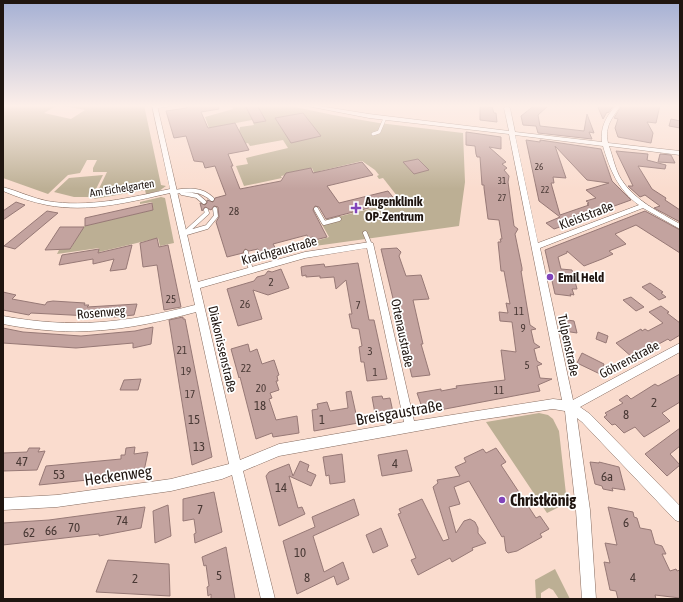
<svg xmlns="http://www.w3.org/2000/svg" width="683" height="602" font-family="'Asap Condensed',sans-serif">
<rect width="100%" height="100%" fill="#fadcce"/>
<path fill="#bcaf94" d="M3,105H58L44,113L71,119L85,110L60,105H144L161,185L166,186L159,191L146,194L145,190L94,199L107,172H93V168L97,160H87L80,173L68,175L48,194L3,178Z
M232,105H286L333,115L379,123L463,133L465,182L459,226L315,246L313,242L329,237L314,210L318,209L325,220L401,201L383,178L379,179L377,176L379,175L375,170L362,161L320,171L321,174L315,175L312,168L287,173V175L281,176L282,178L244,186L236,166L248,164L246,158L288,148L283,140L250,146L248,143L227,148L239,131L240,127L254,125L253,123H256L252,120L209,128L205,117L233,109Z
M103,175L92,197H74L54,192L69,178Z
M161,197L165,198L174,243L160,246L158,238L99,252V248L57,254L59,250L71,248L84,226L153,210L152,202L140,204V202Z
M539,413L548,415L553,419L559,431L567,503L547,513L486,422Z
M555,569L570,599H559L553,590L549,588L541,593V599H536L535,580Z"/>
<path fill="#c3a39f" stroke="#977976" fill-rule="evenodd" d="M186,105H218L219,109L201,112L208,128L235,123L249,150L228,154L233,166H231L240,189L281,181L286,173L311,168L313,173L362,162L373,175L327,186L339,203L388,191L396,201L326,219L319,207L315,206L313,210L327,237L315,240L313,237L308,238L307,235L273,244L276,249L260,253L258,249L249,251L245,249L243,253L227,257L216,222L219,217L218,207L214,206L211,210L205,207L202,211L200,203L205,205L207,203V200L213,202L215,198L226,195L215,166L205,168L203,162L194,161L186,136L174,138L166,111L187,108Z
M245,105H257L266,121L254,123Z
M535,105H549L538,115L540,126L584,131L587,114L594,133L589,132L592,139L538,133L536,126L523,125L521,116Z
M597,105H614L608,113L607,112L603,119Z
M622,105H660L656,123L647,122L653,133L651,143L618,137L615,128L618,119L614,118Z
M480,106L492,107L494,113H496L497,122L480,120Z
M303,113L321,136L291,143L275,118Z
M671,119L680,121V128L669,126Z
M466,132L501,137V149L489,147L506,162L502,164L507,168L504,170L509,176L508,182L514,226L518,229L515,234L522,268V271H521L530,325L536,329L531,330L534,343L540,347L534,349L537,361L542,364L537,366L540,378L552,379L538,385L540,391L424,413L417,393L441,389V391L457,388L456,386L505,380L501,350L516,352L512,322L500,321L499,312L508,313L506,303L510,304L504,271H501L498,242H501L500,239H502L499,220L488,219L484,188V185H482L480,157H477L476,154L475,146L466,145Z
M526,140L540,142V140L601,149L612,181L631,200L592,214L594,215L554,229L546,223L560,217L539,201ZM555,146L587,180L609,183L586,190L596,198L586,201L589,203L587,204L589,205L560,215L551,183H554L553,177L566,178Z
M616,151L648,154L647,160L666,165L665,169L638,166L652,189L666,198L665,200L680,210V222L654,208L660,206L645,195L640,197L628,186H633Z
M660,154L671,155L675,163L658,162Z
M418,159L429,170L414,174L403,162Z
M16,202L25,205L3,220V211Z
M152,203L153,210L85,226V218Z
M47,211L58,213L15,249L4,246Z
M645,211L680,230V253L636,225L615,234L626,244L609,251L613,254L602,259L584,266L567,251V253L558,257L561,269L572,270L577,289H572L574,295L570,294L571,296L555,294L545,250Z
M60,227H84L70,249L45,250Z
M157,238L159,247L168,245L181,307L164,310L157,265L143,267L140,243Z
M132,245L126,269L110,271L114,259L93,264V259L59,265L62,255L99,249L98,253Z
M397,248L401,252L399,256L406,276L421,275L429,299L413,300L423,344H421L430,375L412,377L381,249Z
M358,263L369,320H374L387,379L367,381L364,362H361L359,347L362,346L359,329L352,328L349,314H352L346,280L336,289L334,277L320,278V276L306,277V275L302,276L301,267L305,266L324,264L325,267Z
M281,269L289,288L268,295L253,290L262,319L238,326L227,289L254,281L257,277L265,275L268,271L272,272Z
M650,283L663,292L661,293L666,297L659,300L642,287Z
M3,292L16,295L12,299L45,305L47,302L53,301L85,303L84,305H89L87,307L137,304L134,315L114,317L89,318L90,316L31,313L29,315L3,310Z
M631,297L644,307L636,311L623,300Z
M661,306L669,312L667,313L680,323V335L670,341L668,339L633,358L616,343L641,329L642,331L645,329L648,331L663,323L649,312Z
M183,317V319H185L212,457L192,465L169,320Z
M561,319L574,321L577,333L564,331Z
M153,327L151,344L133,348V343L76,348L3,343V328L23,332L81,336L135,331Z
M598,332L608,336L606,343L596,339Z
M248,344L250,352L257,349L262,364L274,360L279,375L277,376L278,381H276L279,390L270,393L272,398L269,399L276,420L297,416L299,433L273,437L272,433L256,439L240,377L239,378L231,349Z
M582,353L604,364L600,374L577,363Z
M680,374V402L662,413L670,421L644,437L635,427L624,433L615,424L612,425L604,417L607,415L605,413L623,403L619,400L627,395L631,399L655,384L658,386Z
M141,379L138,390H120L124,380Z
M351,391L358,423L314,431L312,410L318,409L317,404L327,402L330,411L348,408L346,392Z
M382,396L383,399L390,398L394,417L376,419L372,397Z
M680,428V446L670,454L680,465L667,476L645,454Z
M135,447L134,454L148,452L144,471L107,478L39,485L46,466L121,459V455H125L126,448Z
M29,448H40L38,452L45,451L37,470L3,471V453L27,452Z
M496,448L506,462L501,465L536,518L540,516L549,529L540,534L542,537L517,551L508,553L506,551L504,536L502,537L469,481L454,487L460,504L449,507L456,533L464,521L470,519L475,522L478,528V533L486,543L472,548L473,550L452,562L450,558L418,575L411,560L416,558L398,514L401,513L399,509L422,499L443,541L449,539L433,487L438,483L437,480L460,476L455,467L466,462L464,458L483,449L486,453Z
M407,450L412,471L382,476L378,455Z
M342,454L345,482L330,484L329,475L326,476L323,457Z
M300,461L309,465L307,471L316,475L311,486L289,476L298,508L302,507L305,514L279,526L266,476L269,472L289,464L293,476Z
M590,462L599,463V462L619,467L625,490L612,488L613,491L603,489L602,486L595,484Z
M214,492L222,532L195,543L194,534L196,533L194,519L183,521V499Z
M354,499L359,515L313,536L324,572L343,562L349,579L337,585L334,576L297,594L283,541L315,527L312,517Z
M168,505L171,536L155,543L153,511Z
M145,507L141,528L99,536V534L3,545V523L49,520Z
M608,507L633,512L634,517L637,518L640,528L651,530L655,544L662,546L666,554H662L670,571L676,569L677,571L680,570V598L655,595L656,599H618L616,591L610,590L604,562L610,563L605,543L617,545Z
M381,528L388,546L373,553L366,535Z
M226,547L235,599H211V594L208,596L207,587L209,586L206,565L204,566L202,557Z
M108,560L169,564L170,596L96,592Z"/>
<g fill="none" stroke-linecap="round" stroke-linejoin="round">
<g stroke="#866c60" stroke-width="3.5">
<path id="lane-far1" d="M155,107L169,105
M373,134L379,132L385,118"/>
</g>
<g stroke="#866c60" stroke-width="5">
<path id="lane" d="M174,192C188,190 201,188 212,199
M182,193L197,196L204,202
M316,209L324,223L339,219
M185,233L207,213L206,210
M365,233L370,245
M183,234L207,227L216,216L215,209
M246,252L251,270"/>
</g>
<g stroke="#866c60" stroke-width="1">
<path id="street" d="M152,105H157L198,282L305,252L370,242L373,243L414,421L553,399L562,400L509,134L369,118L302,105H313L369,114L509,131L504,108L507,106L510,108L515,132L602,142C600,126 607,116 616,105H621C613,117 604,126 608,143L680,151V155L609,146C613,157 615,169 621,179C634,200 659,212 680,224V229L643,208L540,248L573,400L680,343V352L580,407L590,414L680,506V522L675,520L582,422L577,418L590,510L596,599H582L576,510L565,411L553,409L478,420L279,456L243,471L275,599H261L232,475L222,479L171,491L57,507L3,510V498L57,495L171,479L229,464L196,312C127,331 74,338 3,324V316C73,329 126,323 195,305L170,193C130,202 88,213 47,205C32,202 17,197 3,191V187C18,191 32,198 47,201C88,208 129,198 170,189ZM515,135L603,146C610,170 618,190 639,205L538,243ZM367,248L404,422L279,444L240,460L200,288L305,258Z"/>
</g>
<use href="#lane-far1" stroke="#fff" stroke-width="3"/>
<use href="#lane" stroke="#fff" stroke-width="4"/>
<use href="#street" fill="#fff" fill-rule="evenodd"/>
</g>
<linearGradient id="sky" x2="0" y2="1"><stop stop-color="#a5b0d4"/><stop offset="0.56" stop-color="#fdefe9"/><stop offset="1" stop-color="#fdefe9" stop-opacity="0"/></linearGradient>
<rect width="683" height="189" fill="url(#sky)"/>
<g fill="#8144ba" stroke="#fff" stroke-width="1.5">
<path d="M354 202h4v4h4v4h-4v4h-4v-4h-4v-4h4z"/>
<circle cx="550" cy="277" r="4"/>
<circle cx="502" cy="500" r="4"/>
</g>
<g text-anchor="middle" stroke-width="3.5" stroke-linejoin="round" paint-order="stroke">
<g font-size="9" fill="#483834">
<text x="539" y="170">26</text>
<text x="502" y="184">31</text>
<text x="545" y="193">22</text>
<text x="502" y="201">27</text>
</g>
<g font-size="11" fill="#1f1510" stroke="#fff">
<text transform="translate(122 188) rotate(-9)" y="4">Am Eichelgarten</text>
</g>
<g font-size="11" fill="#483834">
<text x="234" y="215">28</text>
<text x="271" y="286">2</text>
<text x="171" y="303">25</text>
<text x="245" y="308">26</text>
<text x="358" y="309">7</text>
<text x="519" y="315">11</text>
<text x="523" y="332">9</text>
<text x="182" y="354">21</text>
<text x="370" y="355">3</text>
<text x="527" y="369">5</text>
<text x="246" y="372">22</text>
<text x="186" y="375">19</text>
<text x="375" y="376">1</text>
<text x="261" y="392">20</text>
<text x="499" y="394">11</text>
<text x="190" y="398">17</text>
</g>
<g font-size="13" font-weight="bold" fill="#1f1510" stroke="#fff" text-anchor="start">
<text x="365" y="206">Augenklinik<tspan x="365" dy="15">OP-Zentrum</tspan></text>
<text x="558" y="282">Emil Held</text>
</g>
<g font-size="13" fill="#1f1510" stroke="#fff">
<text transform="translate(586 215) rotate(-21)" y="5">Kleiststraße</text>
<text transform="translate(279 250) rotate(-15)" y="5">Kraichgaustraße</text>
<text transform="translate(101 312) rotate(-5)" y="5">Rosenweg</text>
<text transform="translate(403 333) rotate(78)" y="5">Ortenaustraße</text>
<text transform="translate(569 345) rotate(78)" y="5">Tulpenstraße</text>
<text transform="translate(223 349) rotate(77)" y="5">Diakonissenstraße</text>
<text transform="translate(629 359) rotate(-28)" y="5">Göhrenstraße</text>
</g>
<g font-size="13" fill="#483834">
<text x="654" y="407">2</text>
<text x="260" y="410">18</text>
<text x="626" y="419">8</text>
<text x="194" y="424">15</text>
<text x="322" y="424">1</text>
<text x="199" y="451">13</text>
<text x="22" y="466">47</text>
<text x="395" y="468">4</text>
<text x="59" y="479">53</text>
<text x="607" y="481">6a</text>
<text x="281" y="492">14</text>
<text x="200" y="514">7</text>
<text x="122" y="525">74</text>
<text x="626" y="527">6</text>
<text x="74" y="532">70</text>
<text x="51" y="535">66</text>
<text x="29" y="537">62</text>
<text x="300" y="557">10</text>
<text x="219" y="580">5</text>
<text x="307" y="582">8</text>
<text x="633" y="582">4</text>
<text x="135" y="583">2</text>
</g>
<g font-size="16" fill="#1f1510" stroke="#fff">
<text transform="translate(399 412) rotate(-10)" y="6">Breisgaustraße</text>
<text transform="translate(118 475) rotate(-8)" y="6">Heckenweg</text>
</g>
<g font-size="16" font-weight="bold" fill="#1f1510" stroke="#fff" text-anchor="start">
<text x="510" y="506">Christkönig</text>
</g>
</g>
<rect width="683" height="602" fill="none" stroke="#1f1510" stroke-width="8"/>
</svg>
